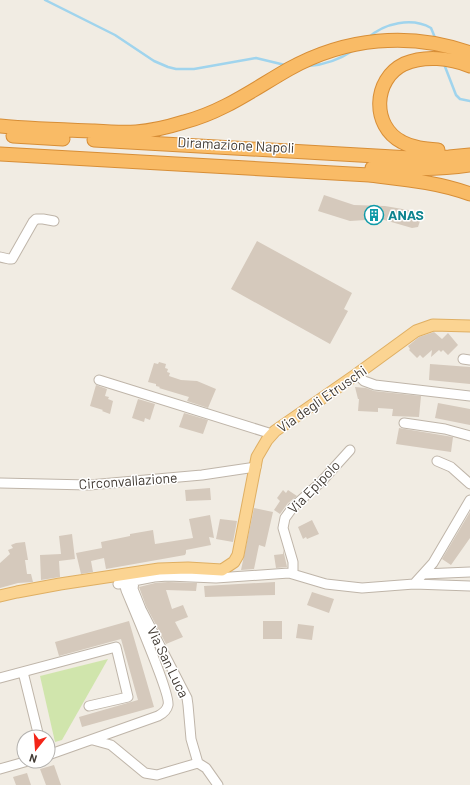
<svg xmlns="http://www.w3.org/2000/svg" width="470" height="785" font-family="Barlow,sans-serif">
<rect width="100%" height="100%" fill="#f1ece3"/>
<path fill="#d0e5ac" d="M108,659L62,740L55,742L40,676Z"/>
<g fill="none" stroke-linecap="round" stroke-linejoin="round">
<path stroke="#a0d4ed" stroke-width="2.5" d="M45,0L115,35L154,61L168,67L176,69H194L256,58L285,65
M368,38C384,23 412,17 431,28L436,40
M444,64L456,95L460,99L470,101
M308,66C325,65 339,60 354,50"/>
</g>
<path fill="#d5c9bc" d="M324,195L354,205L385,206L414,211L421,218L418,227L412,228L381,219L350,221L318,211Z
M257,241L352,293L344,309L348,311L330,344L231,289Z
M434,332L442,339L448,333L458,345L448,355L443,350L441,352L439,350L431,357L432,350L423,358L420,355L417,358L409,350L410,349L408,346L419,337Z
M159,362L166,364L165,368L168,369L167,372L170,373L169,376L181,380L197,381L216,389L208,408L187,401L189,397L159,388L160,387L156,386V384L148,382L154,363L158,364Z
M430,364L470,367V384L429,380Z
M96,385L107,389L105,396L109,397L108,399L113,401L110,414L102,411L103,410L90,406Z
M355,387L366,388L374,391L421,396L419,417L392,416L393,409L378,408V412L358,411L359,399H358Z
M138,399L155,404L150,420L145,418L144,422L132,418Z
M438,403L470,409V425L435,418Z
M184,413L208,420L203,434L179,427Z
M399,428L453,437L451,452L396,444Z
M210,488L211,500L186,501L185,490Z
M283,490L286,493L288,490L297,496L288,503L280,514L274,510L280,501L277,498Z
M254,508L273,512L265,547L259,545L254,569L241,570Z
M470,512V538L451,565L442,559Z
M210,515L214,538L209,537L211,545L186,550V553L185,555L106,569L104,558L91,561L93,572L81,574L76,553L102,548L101,542L130,536V534L153,530L155,544L193,538L189,519Z
M220,519L237,521L233,542L216,539Z
M312,520L319,534L307,539L306,537L303,539L298,527Z
M72,534L75,559L59,561L60,577L41,580L40,555L61,554L59,536Z
M25,542L28,560H25L27,574H31L33,582L18,583L0,588V563L10,554L8,550L13,548L11,545L16,543Z
M283,549L287,567L276,568L274,555L283,554Z
M168,582L197,583L196,591L166,590L172,609L183,605L188,617L175,622L183,637L166,644L146,606L139,587L155,583Z
M275,582V595L205,597L204,586Z
M312,592L334,599L329,613L307,605Z
M129,621L154,707L82,727L79,717L138,700L121,639L59,656L55,642Z
M263,621H282V639H263Z
M298,624L314,626L312,640L296,638Z
M54,765L61,785H46L40,769Z
M27,773L31,785H16L13,777Z"/>
<g fill="none" stroke-linecap="round" stroke-linejoin="round">
<g stroke="#bfb5a9" stroke-width="11">
<path id="minor" d="M0,257L9,259H12L33,222L36,219H43L54,221
M463,359L470,360
M357,374L364,381L375,385L470,396
M99,380L272,434
M404,423L445,429L470,436
M437,461L451,467L470,484
M0,483L89,485L202,475L256,467
M293,574V562L283,528L285,518L293,507L321,482L350,450
M423,574L470,572
M134,581L133,589L141,609L187,698L188,705L191,739L198,763L206,768L218,785
M118,584L154,577L168,576L216,578L289,573L326,584L362,588L414,584L470,586
M414,584L433,563L470,500
M23,672L39,737
M0,678L116,647L128,697L89,706
M93,740L111,745L145,773L157,775L198,763
M48,755L158,716C162,714 167,710 168,705C171,695 132,605 126,590L124,583
M0,769L28,761"/>
</g>
<g stroke="#dfaf63" stroke-width="13">
<path id="major" d="M0,596L17,592L60,584L159,569L188,568L222,570L234,562L238,555L257,457L267,440L275,431L357,374L416,331L433,325L470,326"/>
</g>
<g stroke="#d78e37" stroke-width="15">
<path id="highway" d="M0,126C31,129 63,130 94,131C108,132 122,133 136,132C152,131 168,127 184,122C223,112 254,89 289,69C345,38 409,31 470,53
M13,136L63,139
M94,140L411,158L449,157L470,155
M438,150C425,149 413,148 402,142C371,126 373,79 404,64C425,55 450,58 470,66
M0,154L369,175C402,179 438,182 470,194
M372,168C405,169 437,170 470,165"/>
</g>
<use href="#minor" stroke="#fff" stroke-width="9"/>
<use href="#major" stroke="#fbd492" stroke-width="11"/>
<use href="#highway" stroke="#f9bb66" stroke-width="13"/>
</g>
<defs>
<g id="building-ring" transform="scale(1)"><circle r="9.5" fill="#fff" stroke="#0f9aa8" stroke-width="1.5"/><path d="M-4-6H4V6H1V3H-1V6H-4ZM-2.5-4.3h1.7v1.8h-1.7ZM.8-4.3h1.7v1.8H.8ZM-2.5-1h1.7V.8h-1.7ZM.8-1h1.7V.8H.8Z" fill="#0f9aa8"/></g>
</defs>
<g fill-rule="evenodd">
<use href="#building-ring" x="374" y="215"/>
</g>
<g text-anchor="middle" stroke-width="3" stroke-linejoin="round" paint-order="stroke">
<g font-size="14" fill="#423b34" stroke="#fff">
<text transform="translate(236 145) rotate(3)" y="5">Diramazione Napoli</text>
<text transform="translate(322 399) rotate(-35)" y="5">Via degli Etruschi</text>
<text transform="translate(128 481) rotate(-4)" y="5">Circonvallazione</text>
<text transform="translate(314 487) rotate(-46)" y="5">Via Epipolo</text>
<text transform="translate(168 662) rotate(64)" y="5">Via San Luca</text>
</g>
<g font-size="14" font-weight="bold" fill="#0d838f" stroke="#fff" text-anchor="start">
<text x="388" y="220">ANAS</text>
</g>
</g>
<g transform="translate(36 749) rotate(197)"><circle r="19" fill="#ffffff" stroke="#b3b1ae"/>
<path d="M0-3L7 15L0 10L-7 15Z" fill="#f32518"/>
<text y="-6" font-size="11" font-weight="bold" text-anchor="middle" fill="#423b34">N</text>
</g>
</svg>
